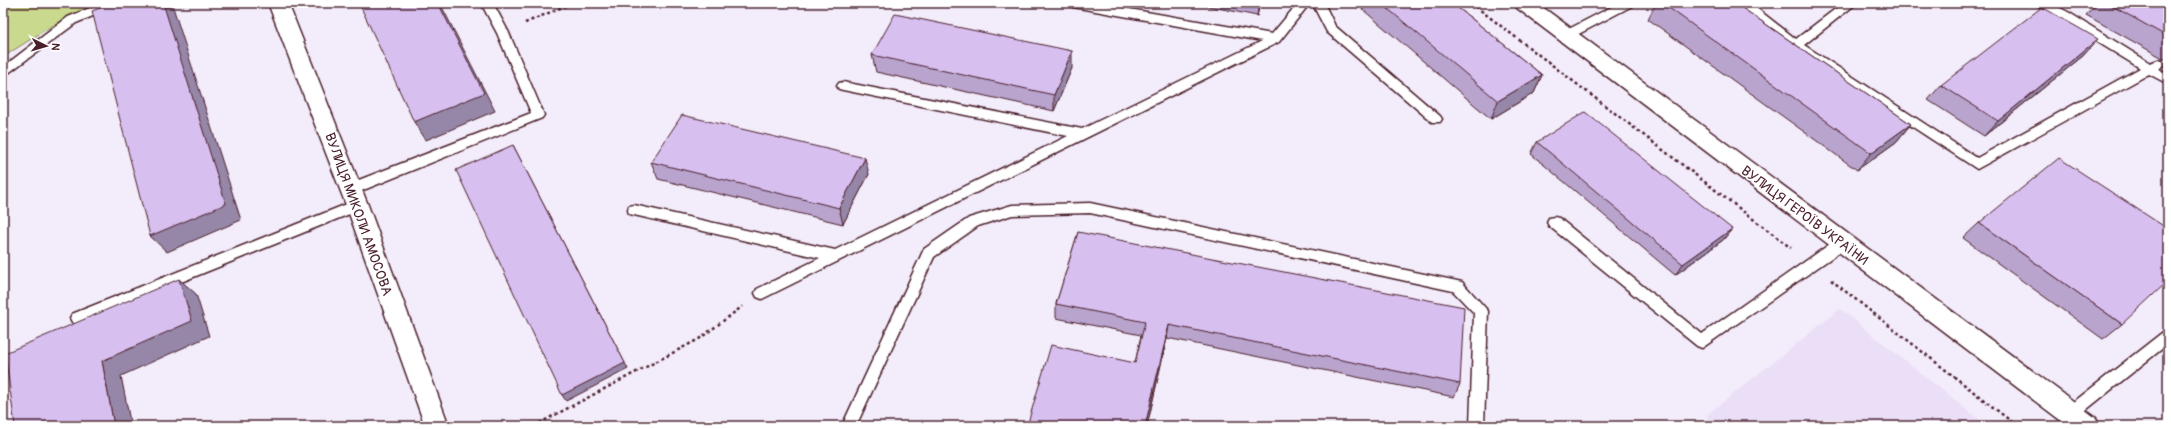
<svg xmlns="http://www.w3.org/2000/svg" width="2171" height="429" font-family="Pangolin,sans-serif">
<rect width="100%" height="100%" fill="#f3ecfa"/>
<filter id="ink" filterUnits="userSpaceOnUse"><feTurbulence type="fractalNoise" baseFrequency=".025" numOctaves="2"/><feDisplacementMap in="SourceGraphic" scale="8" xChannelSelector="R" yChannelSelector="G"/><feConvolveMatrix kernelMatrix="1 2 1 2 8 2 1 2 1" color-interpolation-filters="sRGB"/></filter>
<g filter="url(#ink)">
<path fill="#ebdef7" d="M1840,309L1987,426H1709L1707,415Z"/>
<path fill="#c9d98d" stroke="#8a7c5c" d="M3,3H102L50,27L3,57Z"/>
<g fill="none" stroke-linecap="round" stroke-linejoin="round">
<g stroke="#4a1f2b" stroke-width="3">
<path id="service" d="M102,3H119L117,6L76,23L3,77V67L68,17Z
M481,3H493L509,33L544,115L542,118L356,193H346L345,189L346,185L531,113L497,33Z
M1067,3H1095L1272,34L1298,3H1310L1279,42L762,299L757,297L755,293L757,289L820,258L634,215L629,214L628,210L629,206L634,205L835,250L1068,136L843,90L839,89L837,86L839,83L843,82L1082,129L1262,41L1073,7Z
M1312,3H1324L1335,26L1440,116L1442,119L1440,122H1432L1327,32Z
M1619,3H1634L1632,6L1571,38H1563L1561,35L1563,32Z
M1736,3H1750L1796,39L1843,3H1857L1804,45L1977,158L2140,68L2034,3H2050L2068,12L2150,63L2158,60L2162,61L2164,64L2159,69L2168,74V84L2149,74L1977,169L1792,48Z
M357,200L362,201L363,205L362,209L82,322L77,324L72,322L70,318L72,314Z
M1090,203L1462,282L1488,311L1484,426H1470L1474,313L1453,291L1090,213L1012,215L978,226L934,257L856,426H842L924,249L969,218L1012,205Z
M1554,217L1559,218L1702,334L1837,239L1842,238L1847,239L1849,243L1847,247L1702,348L1697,346L1549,226L1547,222L1549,218Z
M2168,330V344L2076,418L2071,420L2066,418L2064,413L2066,408L2163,332Z"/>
</g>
<g stroke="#4a1f2b" stroke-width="3">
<path id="minor" d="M268,3H288L368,205L449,426H425L346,205Z"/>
</g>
<g stroke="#4a1f2b" stroke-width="3">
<path id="secondary" d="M1514,3H1537L2096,418L2099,426H2068L1517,8Z"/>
</g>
<path stroke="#4a1f2b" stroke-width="2.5" stroke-dasharray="3 3" stroke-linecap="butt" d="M1471,3L1791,248
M525,23L572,3
M1831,280L2017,426
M534,426L699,339L743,306"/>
<use href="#service" fill="#fff" fill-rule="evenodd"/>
<use href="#minor" fill="#fff" fill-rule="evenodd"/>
<use href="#secondary" fill="#fff" fill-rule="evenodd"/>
</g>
<path fill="#b9a4ce" stroke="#4a1f2b" d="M1193,3H1260L1257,16Z
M1355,3H1452L1542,75L1534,93L1491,119Z
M1656,3H1735L1911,124L1896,142L1857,170L1648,19Z
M2097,3H2168V61L2086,15Z
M872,55L1072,68L1054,111L876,72Z
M2084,55L1984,136L1928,100L1941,85Z
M1537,142L1732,229L1723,240L1675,275L1531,154Z
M651,162L869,174L843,224L658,179Z
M1979,223L2122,324L2103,339L1963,238Z
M1078,232L1460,384L1454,397L1167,338L1147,426L1135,363L1141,335L1056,318V304Z"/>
<path fill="#9686a7" stroke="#4a1f2b" d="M163,3H171L172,4L241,220L167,252L150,236Z
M438,3H440L495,111L426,140L414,122Z
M1259,3H1260L1257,16Z
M2098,39L2084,55L1984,136L1998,121Z
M1072,51V68L1054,111V95Z
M1542,75L1534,93L1491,119L1498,101Z
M1911,124L1896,142L1857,170L1871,153Z
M513,145L628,369L566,401L562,395Z
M865,158L869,174L843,224L839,208Z
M1732,229L1723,240L1675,275L1683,264Z
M179,279L196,294L209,336L121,376L131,426H114L102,361Z
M1169,325L1167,338L1147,426H1145Z"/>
<path fill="#d7bfef" stroke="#4a1f2b" d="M113,3H163L226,204L150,236L92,11Z
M359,3H438L484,93L414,122Z
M1381,3H1452L1542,75L1498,101Z
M1662,3H1735L1911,124L1871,153Z
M2107,3H2168V37Z
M2042,7L2098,39L1998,121L1941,85Z
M895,14L1072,51L1054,95L872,55Z
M1585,112L1732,229L1683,264L1537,142Z
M682,115L865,158L839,208L651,162Z
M513,145L625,363L562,395L456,170Z
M2059,158L2168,229V281L2122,324L1979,223Z
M1078,232L1464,307L1460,384L1169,325L1145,426H1027L1051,345L1135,363L1145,322L1056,304Z
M179,279L192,321L102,361L114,426H15L5,353Z"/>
</g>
<g text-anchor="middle" stroke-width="3" stroke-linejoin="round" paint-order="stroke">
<g font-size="14" fill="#4a1f2b" stroke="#fff">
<text transform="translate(359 214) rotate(70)" y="5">ВУЛИЦЯ МИКОЛИ АМОСОВА</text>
<text transform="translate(1805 215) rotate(37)" y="5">ВУЛИЦЯ ГЕРОЇВ УКРАЇНИ</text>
</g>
</g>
<rect width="2171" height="429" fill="none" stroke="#fff" stroke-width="16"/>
<rect x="8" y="8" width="2155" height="413" fill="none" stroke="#4a1f2b" stroke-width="1.5" filter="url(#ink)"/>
<g transform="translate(46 46) rotate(95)" stroke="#ffffff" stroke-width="3" paint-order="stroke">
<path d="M0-3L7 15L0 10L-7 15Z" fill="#4a1f2b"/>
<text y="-6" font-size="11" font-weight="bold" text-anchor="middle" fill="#4a1f2b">N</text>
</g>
</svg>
